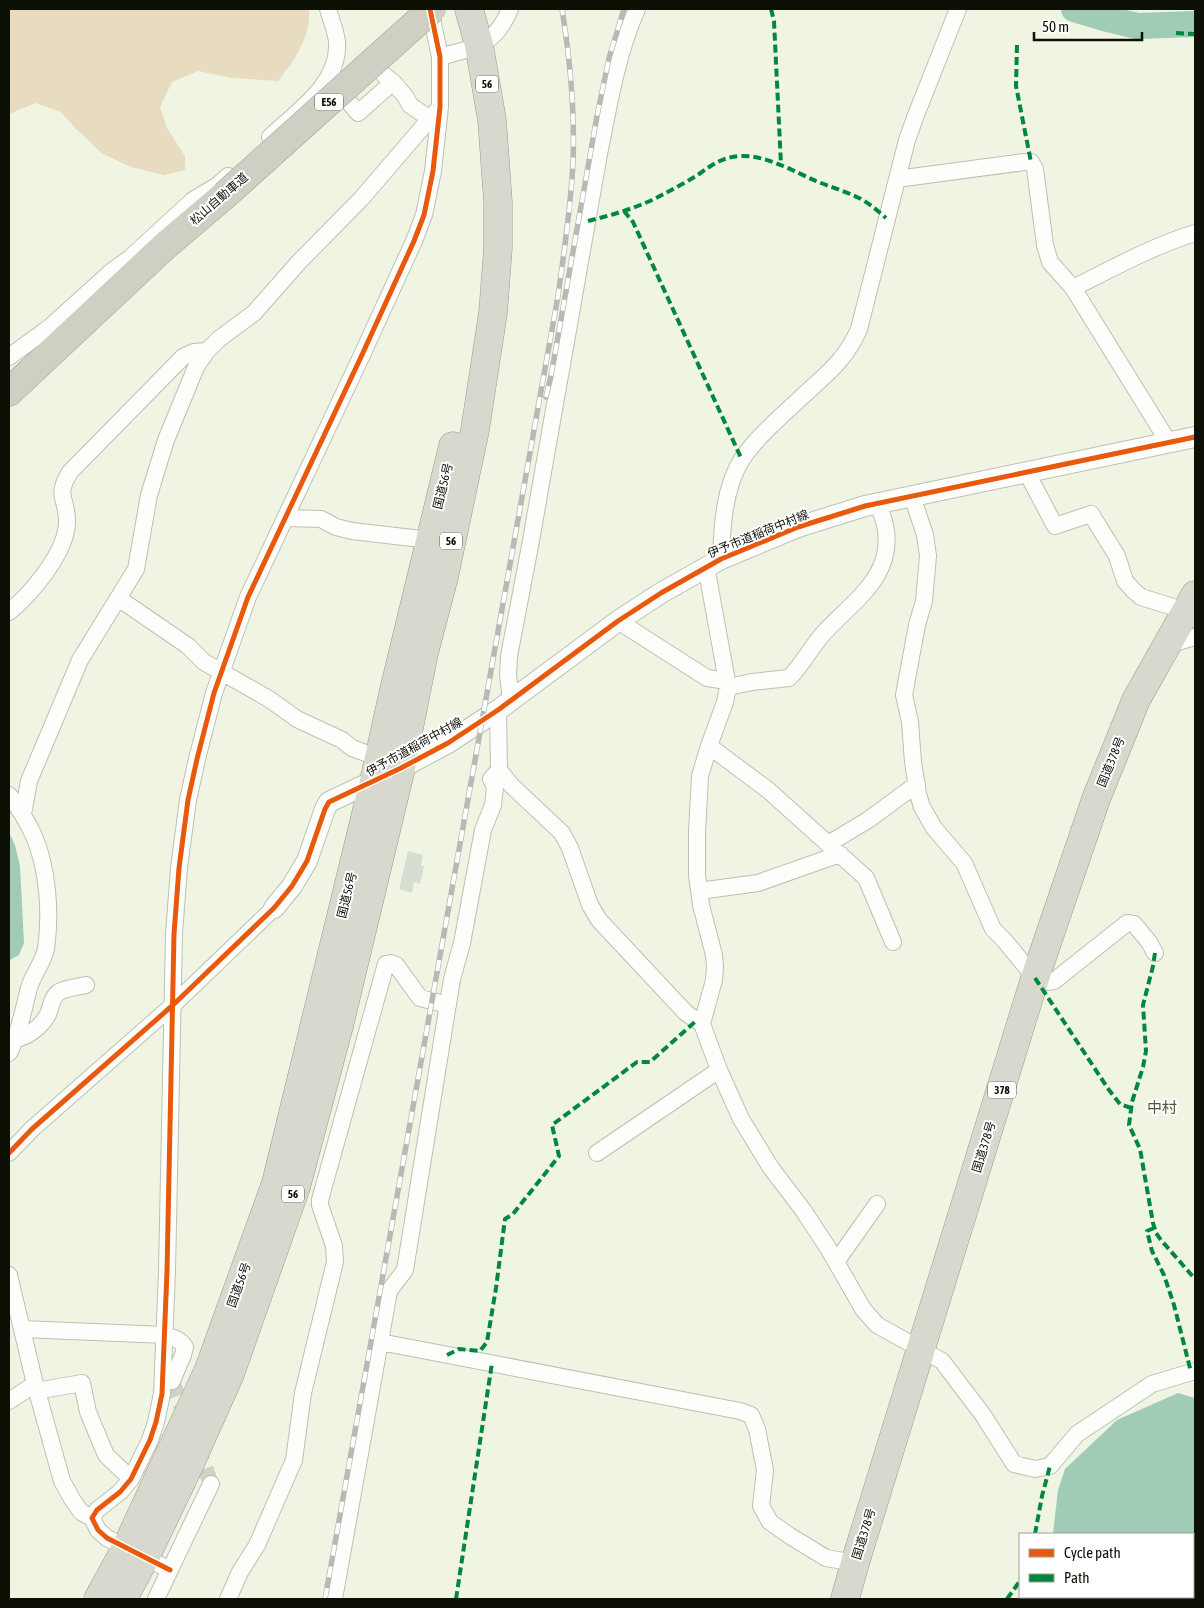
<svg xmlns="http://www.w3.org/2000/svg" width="1204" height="1608" font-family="'Asap Condensed','Noto Sans JP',sans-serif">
<rect width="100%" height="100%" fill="#f0f5e3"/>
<path fill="#e7dbc0" d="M9,9H309C312,35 294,62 278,81L232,78L198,71L172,82L160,107L167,128L185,156V170L164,175L131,167L103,154L74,127L61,112L36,103L9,114Z"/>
<path fill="#a0cbb5" d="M9,832L15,845L20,866L24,943L19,955L10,960Z
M1178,1393L1195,1398V1599H1046V1597H1193V1534H1053L1058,1490L1065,1469L1117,1420Z"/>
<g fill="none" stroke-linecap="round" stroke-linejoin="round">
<path stroke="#a0cbb5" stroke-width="26" d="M1074,9L1104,18L1137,26L1195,24"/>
</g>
<path fill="#d7ded1" d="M408,851L423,855L421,866H424L420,884L414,882L412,893L399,889Z"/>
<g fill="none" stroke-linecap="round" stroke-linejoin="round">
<path stroke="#ced3c2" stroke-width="16" stroke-dasharray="16 8" stroke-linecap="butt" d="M172,1381L187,1421
M197,1446L211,1484"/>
<g stroke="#bcc0b2" stroke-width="18">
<path id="minor" d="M440,57C475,47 495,46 510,9
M384,75L393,82L405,96L410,105L430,119
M335,85L358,113L393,82
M270,137C296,112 340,84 337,42C336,31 331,20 328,9
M897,179L1024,162H1031L1035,169L1045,245L1050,262L1073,288L1169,443
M1073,288C1113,268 1153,246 1195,233
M9,357L50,327L112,271L130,258L193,200L218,185L228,176
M1027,473L1055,526L1091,514L1117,556L1125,581L1133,590L1141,597L1186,611
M912,496L925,535L928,556L924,601L917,625L904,695L910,722L913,762L918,794L922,807L934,828L964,863L993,929L1005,941L1035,978L1045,982L1054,981L1127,923L1134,924L1149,942L1155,953
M286,518L321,519L336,527L352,531L430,540
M721,559C722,526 724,488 742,459C759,434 784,414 806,393C829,372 846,359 859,329L907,140L916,115L958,9
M706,566L728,687L725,702L709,746L700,776L697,832V875L701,905L714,955L715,967L714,980L702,1024L719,1070L741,1119L771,1168L803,1210L828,1248L863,1309L877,1325L942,1361L983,1415L1014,1464L1035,1469L1050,1466L1077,1434L1152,1384L1195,1371
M118,598L188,646L204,662L269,699L297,719L342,740L352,748L379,758
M9,612C31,594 66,553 67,523C68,498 54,498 70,472L183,357L194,352L207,351
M618,621L707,678L727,681
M1167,645L1195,637
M728,687L752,682L789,678C802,665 810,649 822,635C851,602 896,577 885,525C883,517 880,510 878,503
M511,700L508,675L509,656L530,546L599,154C609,105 617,54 637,9
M498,710L499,770L511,785L562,833L570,848L590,905L599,920L686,1013L702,1024
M709,746L768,790L866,878L893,942
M9,795C18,807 26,819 33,834C48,867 51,913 46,949C43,963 33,974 29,988C23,1010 20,1032 9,1053
M23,814L29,781L80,660L136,569L149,495L166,440L196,367L207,351L219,339L254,313L298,263L361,199L440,107
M828,844L868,820L917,784
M699,891L758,883L840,854
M16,1039C27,1037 41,1027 47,1016C52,1008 50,998 59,992C66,988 78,987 86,985
M9,1153L32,1129L173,1005L274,908
M597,1153L719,1070
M836,1262L877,1204
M9,1275L35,1384L62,1481L72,1499L81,1512L92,1518
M22,1329L165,1335C174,1338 180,1339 185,1347L183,1355L172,1381
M380,1342L740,1411L751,1415L757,1429L765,1470L761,1506L770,1522L790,1536L826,1558L855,1563
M36,1391L82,1383L88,1412L106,1455L131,1479
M9,1401L35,1384
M170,1570L107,1538L98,1530L92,1518L97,1510L120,1492L131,1479L150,1440L156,1422L162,1394L167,1271L174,934L179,868L188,800L197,759L214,693L248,597L361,357L414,241L424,215L433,171L440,107V57L430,9
M156,1599L211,1484
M228,1599L240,1572L257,1545L294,1460L303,1393L335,1262L334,1246L320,1205V1200L386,964L391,963L396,965L420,998L448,1005
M334,1599L389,1291L405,1270L452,979L462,943L483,830L493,805L495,787L491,779L499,770"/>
</g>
<g stroke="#bcc0b2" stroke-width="22">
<path id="tertiary" d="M274,908L292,886L307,861L325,809L329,802L401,768L448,743L498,710L618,621L661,593L721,559L798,527L865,506L1195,437"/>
</g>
<g stroke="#9a9a89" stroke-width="29">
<path id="trunk" d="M98,1599L126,1548L209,1369L276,1183L374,781L393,694L453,446
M123,1599L145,1558L188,1468L230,1374L296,1187L339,1026L401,768L424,653L444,577L475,430L493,313L498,248V202L492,120L479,45L469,9
M845,1599L855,1563L1035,978L1096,799L1136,700L1195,595"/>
</g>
<g stroke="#9a9a89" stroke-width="29">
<path id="motorway" d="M9,392L165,246L225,195"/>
</g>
<use href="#minor" stroke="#fdfefb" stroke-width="16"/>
<use href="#tertiary" stroke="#fdfefb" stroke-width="20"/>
<use href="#trunk" stroke="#d9d8ce" stroke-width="28"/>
<use href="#motorway" stroke="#d0cfc3" stroke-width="28"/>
<g stroke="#b8b9b4" stroke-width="5.5">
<path id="rail" d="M546,397L551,376L597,116L609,58L624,9
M325,1599L558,296C564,252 571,207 573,162C575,111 570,59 562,9"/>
</g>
<use href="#rail" stroke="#fff" stroke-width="4" stroke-dasharray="11" stroke-linecap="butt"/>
<g stroke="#9a9a89" stroke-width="29" stroke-linecap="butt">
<path id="motorway-bridge" d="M225,195L432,9"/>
</g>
<use href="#motorway-bridge" stroke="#d0cfc3" stroke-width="28"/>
<path stroke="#00873e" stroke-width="4" stroke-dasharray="8 4" stroke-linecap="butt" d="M771,9L774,21L781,165
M1176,33L1195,34
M1017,45L1016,86L1031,162
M624,211L633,222L742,460
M588,221C612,215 637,208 660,196C673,189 687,182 699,174C713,164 723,157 741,156C766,155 793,171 816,181C830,187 845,191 859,198C869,203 878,211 886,218
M1155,953L1153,966L1143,1005L1146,1051L1143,1067L1132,1102L1129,1125L1140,1149L1153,1223L1156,1233L1161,1240L1195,1279
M1035,978L1109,1090L1120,1104L1131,1108
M1154,1228L1147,1231L1152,1251L1164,1275L1174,1305L1191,1372
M447,1355L459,1349L480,1351L487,1342L496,1288L505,1219L513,1214L559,1156L552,1125L637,1062H650L696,1021
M1035,1534L1042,1496L1050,1466
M456,1599L492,1363
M1007,1599L1020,1581"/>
<g stroke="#fff" stroke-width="8">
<path id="cycleway" d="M9,1153L32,1129L173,1005L274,908L292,886L307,861L325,809L329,802L401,768L448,743L498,710L618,621L661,593L721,559L798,527L865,506L1195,437
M170,1570L107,1538L98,1530L92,1518L97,1510L120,1492L131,1479L150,1440L156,1422L162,1394L167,1271L174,934L179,868L188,800L197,759L214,693L248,597L361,357L414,241L424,215L433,171L440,107V57L430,9"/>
</g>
<use href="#cycleway" stroke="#e8590c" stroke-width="5"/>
</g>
<g text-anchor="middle" stroke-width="4" stroke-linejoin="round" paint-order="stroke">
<g fill="#fff" stroke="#565850" stroke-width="1">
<rect x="476" y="75.5" width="22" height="17" rx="4"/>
<rect x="315" y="93.5" width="28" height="17" rx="4"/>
<rect x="440" y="532.5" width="22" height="17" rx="4"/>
<rect x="988" y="1081.5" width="28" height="17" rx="4"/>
<rect x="282" y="1185.5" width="22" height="17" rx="4"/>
</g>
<g font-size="11" font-weight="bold" fill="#0d1005">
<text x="487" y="88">56</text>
<text x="329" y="106">E56</text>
<text x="451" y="545">56</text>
<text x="1002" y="1094">378</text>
<text x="293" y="1198">56</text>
</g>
<g font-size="12" fill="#0d1005" stroke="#fff">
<text transform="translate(219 199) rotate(-41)" y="4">松山自動車道</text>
<text transform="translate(443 486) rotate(-76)" y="4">国道56号</text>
<text transform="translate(758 534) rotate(-22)" y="4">伊予市道稲荷中村線</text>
<text transform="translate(414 747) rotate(-29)" y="4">伊予市道稲荷中村線</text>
<text transform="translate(1111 762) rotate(-68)" y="4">国道378号</text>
<text transform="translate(347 895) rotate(-76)" y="4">国道56号</text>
<text transform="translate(984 1147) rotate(-73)" y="4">国道378号</text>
<text transform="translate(239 1285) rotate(-70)" y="4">国道56号</text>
<text transform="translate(864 1534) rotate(-73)" y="4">国道378号</text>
</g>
<g font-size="15" fill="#52593c" stroke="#fff">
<text x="1162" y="1113">中村</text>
</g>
</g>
<rect width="1204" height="1608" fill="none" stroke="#0d1005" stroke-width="20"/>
<rect x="1019" y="1533" width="175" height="65" fill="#ffffff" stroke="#9e9f9b"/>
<rect x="1029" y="1549" width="25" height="8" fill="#e8590c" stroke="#9e9f9b"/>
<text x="1064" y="1558" font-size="15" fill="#0d1005">Cycle path</text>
<rect x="1029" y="1574" width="25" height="8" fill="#00873e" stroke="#9e9f9b"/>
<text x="1064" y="1583" font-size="15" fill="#0d1005">Path</text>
<path d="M1034 32v8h108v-8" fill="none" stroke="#0d1005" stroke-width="2.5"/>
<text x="1042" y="32" font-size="15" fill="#0d1005" stroke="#ffffff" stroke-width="4" paint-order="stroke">50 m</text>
</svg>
